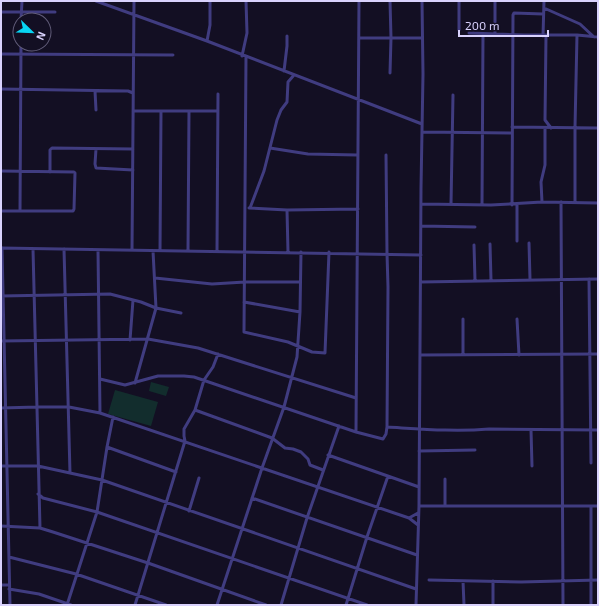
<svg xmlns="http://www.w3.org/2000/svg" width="599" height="606" font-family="'Exo 2',sans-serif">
<rect width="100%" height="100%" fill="#130f23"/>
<path fill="#122d2d" d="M151,382L169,387L166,396L149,391Z
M115,390L158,402L151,426L108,414Z"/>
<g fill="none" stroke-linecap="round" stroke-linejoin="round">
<path stroke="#403c80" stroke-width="3" d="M96,1L207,41L422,124
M459,1V30
M495,1V34
M544,8L580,24L594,37
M1,12H55
M21,20L22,1
M469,33L524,35H577L598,37
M543,36L544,1
M546,36L545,120L551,128
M359,38H391L390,1
M207,41L210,25V1
M1,54L173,55
M242,56L247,33L246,1
M246,57L244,332L288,342L312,352L325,353L329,252
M284,71L287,46V36
M390,73L391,38H422
M1,89L128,91L133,93
M95,91L96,110
M133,111H217
M512,127L598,128
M422,132L512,133
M270,148L308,154L357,155
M96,149L95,164L96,168L133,170
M1,171L74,172L75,173L74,209L73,211H1
M50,172V150L52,148L133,149
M542,202L541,182L545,165V128
M561,202L563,605
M575,202V127L577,35
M421,204L491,205L542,202L598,203
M451,204L453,95
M517,204V241
M482,205L483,34
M512,205L513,15L514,13L543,14
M249,208L287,210L358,209
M250,208L264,171L277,120L281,110L287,102L288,82L294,75
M287,210L288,252
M20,211L21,44
M421,226L475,227
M529,243L530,279
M490,244L491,280
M474,245L475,280
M1,248L421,255
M2,248L10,605
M33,249L40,528
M64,249L70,473
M98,250L100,413
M132,250L134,1
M188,250L189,111
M160,251L161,111
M217,251L218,94
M155,278L212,284L245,282H300
M589,279L591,463
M421,282L598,279
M1,296L110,294L141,302L156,308L181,313
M244,302L300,312
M517,319L519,355
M130,340L133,300
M1,341L148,339L198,348L356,398
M420,355L598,354
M463,355V319
M100,379L125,385L158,376H184L194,377L356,432L383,439L386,434L387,427L388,287L387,253L386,155
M135,383L156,308L153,251
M1,408L37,407H69L100,413L409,518L418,525
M195,410L272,438L285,448L293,449L301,452L308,459L310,465L323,470
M387,427C421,429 455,432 489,429L598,430
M531,430L532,466
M356,432L359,1
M107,447L176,472
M419,451L475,450
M328,455L419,487
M1,466H38L102,480L416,589
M445,479V506
M38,494L43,498L97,512L367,605
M252,498L417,555
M419,506H598
M591,506V605
M189,511L199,478
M409,518L418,513
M1,526L40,528L53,532L148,563L266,605
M9,557L76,574L166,605
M429,580L521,582L598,580
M463,581L464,605
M1,585H9
M9,589L39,594L71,605
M67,605L97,512L107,447L113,417
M135,605L185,441L184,436V429L195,410L204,380L213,367L218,354
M217,605L262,468L284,407L297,357L300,312L301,252
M281,605L307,518L339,426
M346,605L367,537L388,476
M416,605L419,506L421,188L423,74L422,1
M493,605V581"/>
</g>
<rect width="599" height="606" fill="none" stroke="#d9d2fd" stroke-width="4"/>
<g transform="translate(32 32) rotate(113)"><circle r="19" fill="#130f23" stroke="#625d7a"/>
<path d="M0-3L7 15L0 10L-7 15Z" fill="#08d5f3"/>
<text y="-6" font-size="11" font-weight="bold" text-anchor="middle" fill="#d9d2fd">N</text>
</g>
<path d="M459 30v6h89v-6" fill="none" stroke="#d9d2fd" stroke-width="2"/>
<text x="465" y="30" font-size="12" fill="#d9d2fd" stroke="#130f23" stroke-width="3" paint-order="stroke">200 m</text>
</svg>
